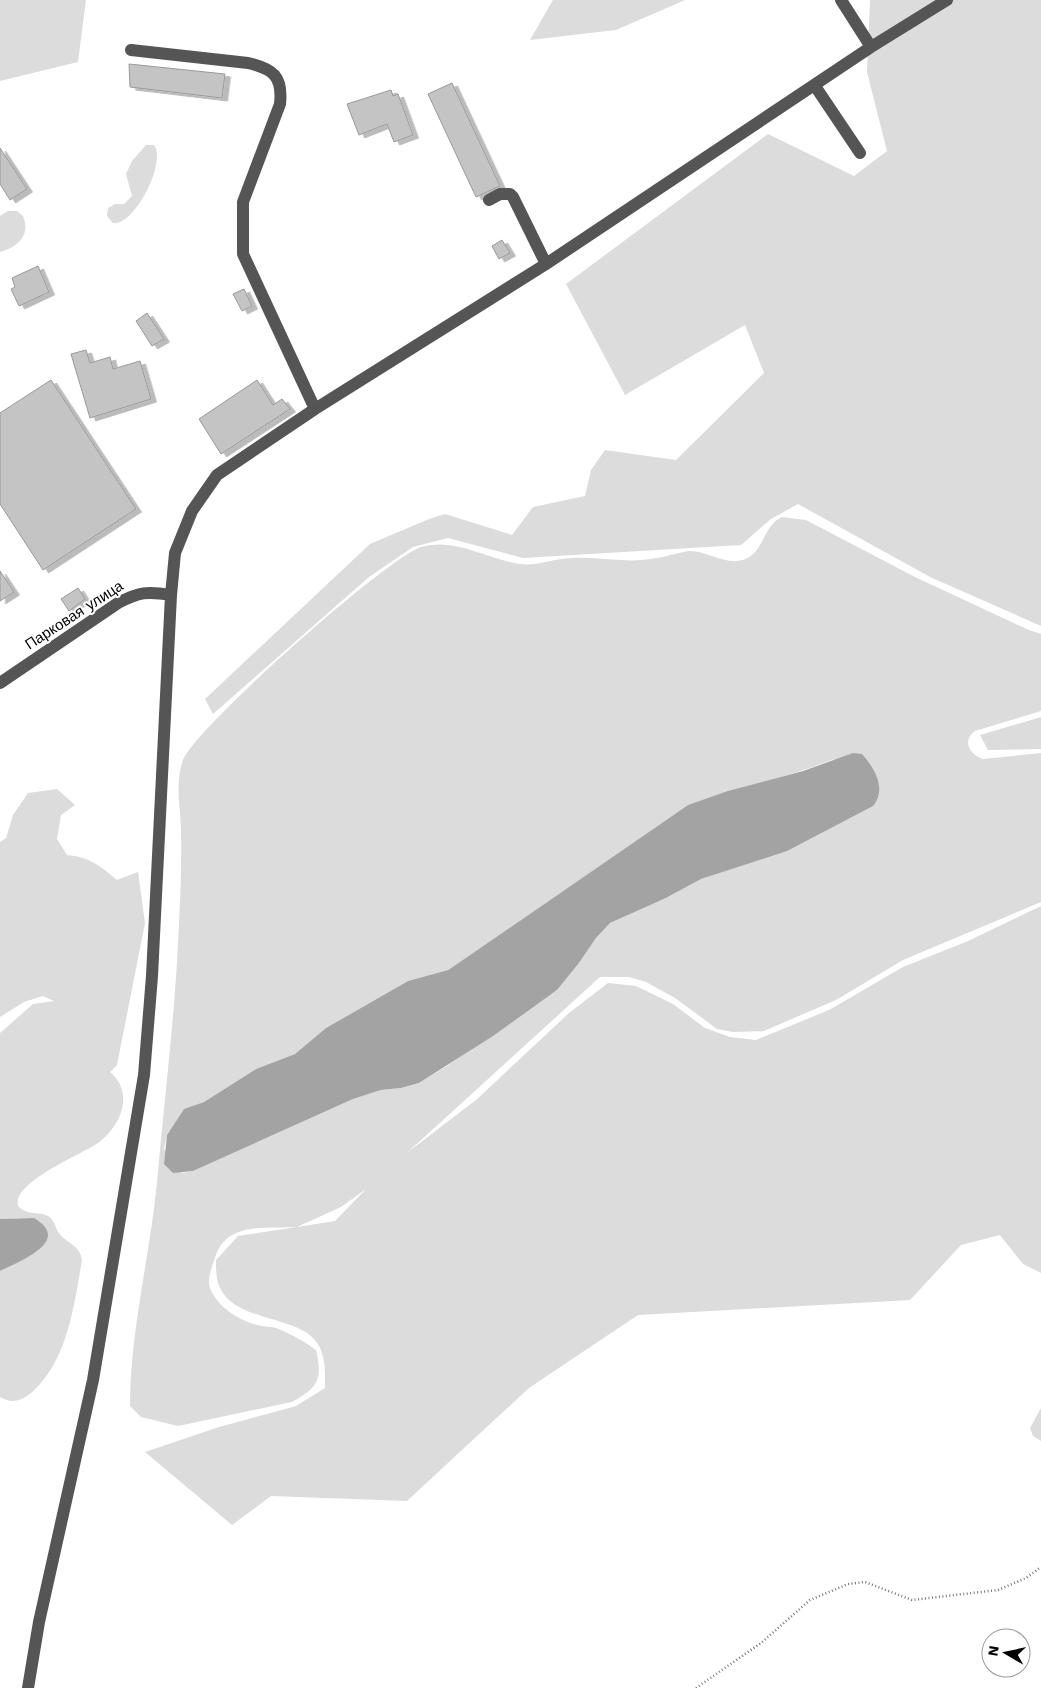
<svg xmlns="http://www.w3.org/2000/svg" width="1041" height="1688" font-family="'Work Sans',sans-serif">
<defs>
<filter id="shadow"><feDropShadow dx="5.5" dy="3" stdDeviation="0" flood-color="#0004"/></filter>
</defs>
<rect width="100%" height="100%" fill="#fff"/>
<path fill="#dcdcdc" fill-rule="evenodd" d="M0,0H86L78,62L0,81Z
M553,0H685L616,30L530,40Z
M870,0H1041V626L930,577L798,504L771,519L741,545L523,558L448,538L413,547L369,577L213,714L205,699L370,544L429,519L445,514L512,535L533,507L585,496L591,470L605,450L676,460L764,373L745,325L625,395L566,284L768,134L854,176L887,151L867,72Z
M146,145H154C167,161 135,226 113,223L107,216L108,208L115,204H124L132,196L126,174L132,161Z
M8,211H17L23,216C31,236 17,247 0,252V216Z
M782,517L806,520L915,577L1029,630L1041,634V711L975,731C962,741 969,754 983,759L1041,753V902L903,960L836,1000L764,1031L733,1032L717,1029L675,998L646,982L629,977H600L408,1152L476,1100L569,1013L608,983L636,986L673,1004L705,1028L730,1037L756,1040L829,1010L903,967L968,941L1041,906V1273L1023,1264L1000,1235L961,1245L910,1300L638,1315L529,1388L407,1501L271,1496L232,1525L145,1452L219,1427L296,1406L325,1388C325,1374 326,1359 319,1346C302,1313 232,1325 218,1283C216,1276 216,1267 216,1260L238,1236L297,1227C266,1229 226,1221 215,1258C212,1266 207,1279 210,1288C217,1307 239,1320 257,1325C263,1327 270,1326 276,1328C291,1334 304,1341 316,1350C323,1379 318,1388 292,1402L178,1426L141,1417L130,1406C130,1330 150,1257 157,1182C164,1103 174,1023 178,944C180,905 182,866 181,828C180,805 175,782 183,760C194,729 388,557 421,547C455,537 487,559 520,564C535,566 547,561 561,559C582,556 601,559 622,560C633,561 646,560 656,558C667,557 678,552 690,551C707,551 725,565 743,560C765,553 762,526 782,517ZM834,759L740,865L701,879L666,898L610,923L596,938L579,963L557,990L447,1066L419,1083L401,1088L381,1090L353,1099L193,1171L182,1173L164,1149L167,1135L184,1109L204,1102L256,1069L295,1054L326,1028L408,981L448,970L457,964L688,805C736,788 786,778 834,759ZM366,1189L335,1221L297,1227L341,1207Z
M1041,717V749L988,750L980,735Z
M57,789L75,805L61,815L57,839L67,855C89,857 101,866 117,880L138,872L145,923L117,1065L110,1072C135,1093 121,1126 98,1143C81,1155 12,1182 18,1206C27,1216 38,1211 48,1216C55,1220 55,1228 59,1233C66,1243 80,1245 82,1260C74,1305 68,1361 31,1393C21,1401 12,1404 0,1397V1271L39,1250L34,1218L0,1219V1033L33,1004L54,1001L43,996L24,1002L0,1017V842L6,838L13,815L28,793Z
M1041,1408V1441L1033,1436L1030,1428Z"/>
<path fill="#a3a3a3" d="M853,753L862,754C875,769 887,789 873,806L787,851L701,879L666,898L610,923L596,938L579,963L557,990L493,1036L419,1083L401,1088L381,1090L353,1099L193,1171L173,1173L164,1164L167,1135L184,1109L204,1102L256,1069L295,1054L326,1028L408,981L448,970L457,964L688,805L728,791L803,771Z
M34,1218C73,1241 20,1261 0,1271V1219Z"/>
<path fill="#c4c4c4" stroke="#999" filter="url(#shadow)" d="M129,64L225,74L222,98L130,87Z
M452,83L500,186L476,197L428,94Z
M391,90L393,96L398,94L413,135L394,142L387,124L359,135L347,104Z
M0,148L27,189L10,200L0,184Z
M502,240L510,253L499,259L492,246Z
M38,266L49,292L19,306L11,289L15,287L12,278Z
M244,289L252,306L242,311L233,294Z
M147,313L164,339L152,346L136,321Z
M86,350L90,363L110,357L113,369L140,361L151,399L90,418L71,354Z
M51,380L136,509L43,570L0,504V413Z
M257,380L273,405L282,399L290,409L221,454L199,419Z
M0,571L14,592L0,601Z
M78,588L85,599L69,611L61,599Z"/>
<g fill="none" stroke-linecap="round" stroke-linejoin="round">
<path stroke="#777" stroke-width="2.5" stroke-dasharray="1 2.5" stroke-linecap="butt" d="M696,1688L761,1643L810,1600L848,1584L865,1582L912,1600L998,1590L1026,1578L1041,1567"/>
<path stroke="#555" stroke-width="12" d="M841,0L871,47
M131,50L248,63C273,69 283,76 280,104L243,202V254L315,409
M815,86L860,153
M489,200L500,194H510L513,197L546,264
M0,683L118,603C139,592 147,591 171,595
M28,1688L39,1622L93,1380L144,1075L152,976L171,595L175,553L192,511L217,475L315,409L546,264L871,47L947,0"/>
</g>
<g text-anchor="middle" stroke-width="4" stroke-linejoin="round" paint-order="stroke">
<g font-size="15" fill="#000" stroke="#fff">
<text transform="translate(74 615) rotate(-33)" y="5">Парковая улица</text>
</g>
</g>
<g transform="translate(1006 1653) rotate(279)"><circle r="24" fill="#ffffff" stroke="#999999"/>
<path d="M0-4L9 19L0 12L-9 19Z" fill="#000000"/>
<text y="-8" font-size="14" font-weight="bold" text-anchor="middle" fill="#000000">N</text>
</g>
</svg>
